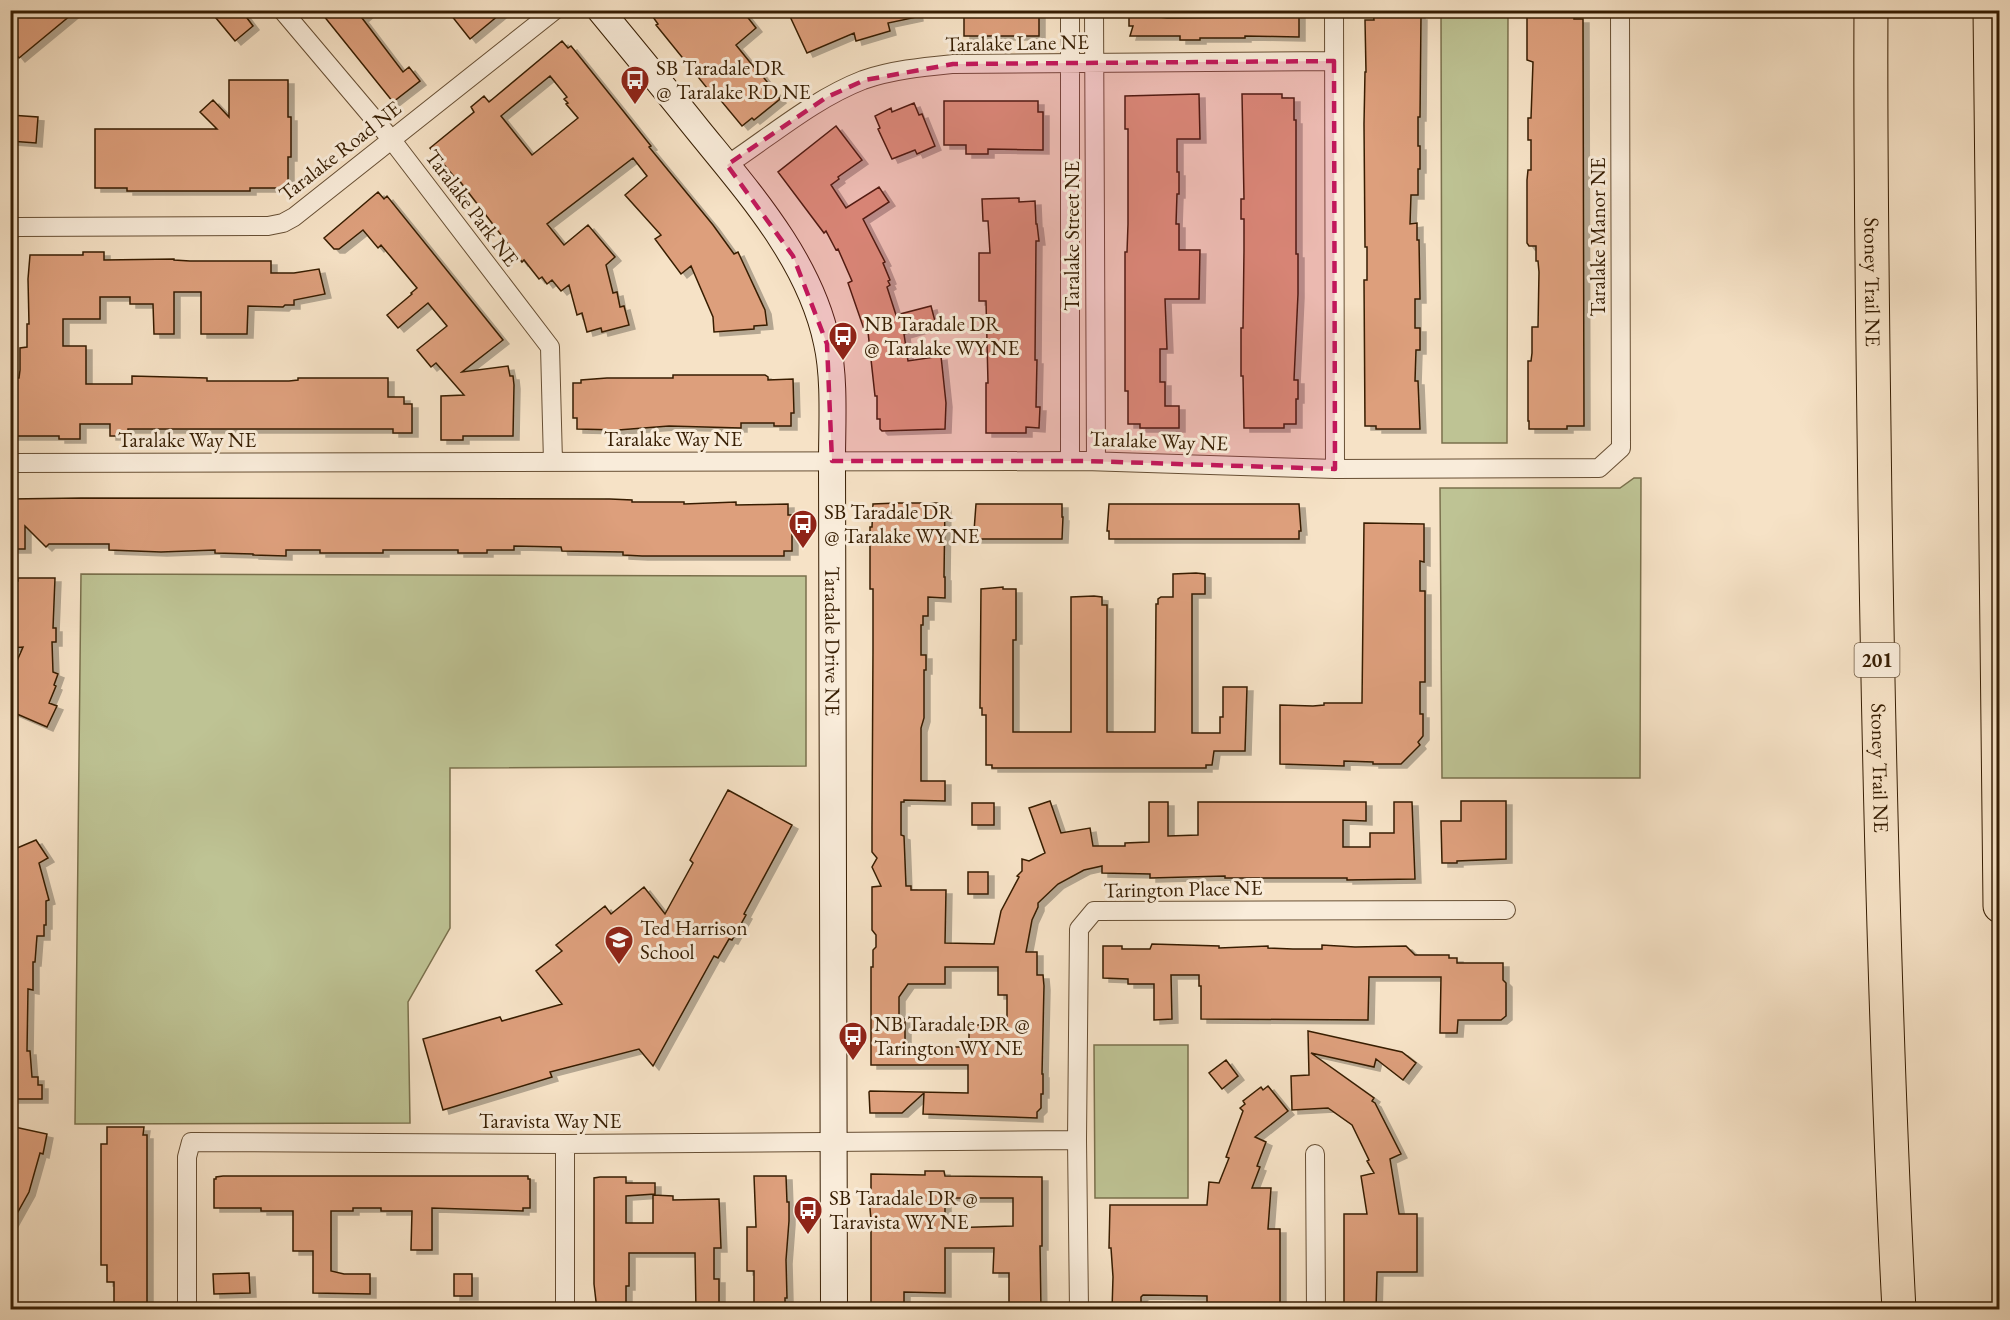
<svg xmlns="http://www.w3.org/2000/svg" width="2010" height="1320" font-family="'EB Garamond',serif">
<defs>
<filter id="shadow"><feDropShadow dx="6" dy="4" stdDeviation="0" flood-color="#0004"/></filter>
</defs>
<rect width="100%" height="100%" fill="#f6e2c6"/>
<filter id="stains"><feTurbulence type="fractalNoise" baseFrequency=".00333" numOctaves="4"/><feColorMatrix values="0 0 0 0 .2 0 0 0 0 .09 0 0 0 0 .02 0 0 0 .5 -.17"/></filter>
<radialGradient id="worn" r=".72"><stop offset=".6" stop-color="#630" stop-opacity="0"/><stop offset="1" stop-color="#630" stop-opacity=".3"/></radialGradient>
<path fill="#bec394" stroke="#7a704c" stroke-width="1.5" d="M1441,11H1508L1507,443H1442Z
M1634,478H1641L1640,778H1442L1440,488H1620Z
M81,574L806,576V766L450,768V928L408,1002L410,1123L75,1124Z
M1094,1045H1188V1198H1095Z"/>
<path fill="#dd9f7b" stroke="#371e03" stroke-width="1.5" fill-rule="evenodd" filter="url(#shadow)" d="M10,10H77L19,58L10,47Z
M226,10H241L253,26L235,41L216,18Z
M319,10H371L362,18L403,72L409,67L420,81L393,102Z
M447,10H505L470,39Z
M648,10H742L756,28L736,45L757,71L758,70L780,99L754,120L752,118L742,126L713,91L711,93L656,25L658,24Z
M787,10H916L917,17L888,23L890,31L856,41L854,33L807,53Z
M964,10H1039V36H964Z
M1129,10H1160V17L1167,18L1258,17V10H1299V37L1245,36V38H1200V40H1180V36H1130L1133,26H1129Z
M1373,10H1419V16H1421L1420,117H1418V146H1420V169H1418V195H1411L1410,224L1417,223V240H1419L1420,299H1415V328H1420V350H1416L1415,381H1418L1420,429H1376V426H1365L1364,280H1367V247H1365L1364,124L1365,72H1366L1365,20H1374Z
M1527,14H1574V19H1583L1584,426H1567V429H1529V421H1528V361H1531L1532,353V327H1538L1539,272L1538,261H1536V246H1529L1527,243V180L1528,170H1531V140H1528V118H1531L1533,62L1527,60Z
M562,41L568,48L571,46L624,112L651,146L649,147L713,225L734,254L738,252L765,310L767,325L754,326V329L714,332L713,317L691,266L681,274L655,239L661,235L625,195L647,176L633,158L547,224L564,245L588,225L615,257L606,265L613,293L617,292L620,307L624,306L629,325L602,332L601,328L587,332L582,313L577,315L569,285L561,291L552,280L547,284L542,277L539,279L524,260L522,262L458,179L457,180L430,148L474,112L471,107L484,96L489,102ZM550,76L567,97L564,99L568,103L566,104L578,118L532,155L501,116Z
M229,80H288V117H291V157H288V188H250V191H127V188H95V129H217L200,112L213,100L229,117Z
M1199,94L1200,139H1177V172H1179V194H1177L1176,224H1179V250H1200L1199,299H1165L1167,349H1160V382H1165V406H1179V428H1140V424H1128V391H1125V252H1127L1128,224V129H1125V96Z
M1242,94H1282V98H1294V120H1296V254H1298V294L1294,380H1298V399H1296V424H1284V428H1244L1243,376H1241V328H1243L1244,250V219H1241V199H1244Z
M944,101H1038V112H1043V150L988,149V154H966V145H944Z
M914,103L919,115L922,114L935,146L917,154L915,150L892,159L878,129L880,128L875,116L891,108L892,112Z
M10,115L38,117L36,143L10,141Z
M836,126L862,160L838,177L839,179L831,185L846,208L879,187L889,202L863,219L885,262L883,263L890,280L888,281L890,285L887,287L896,315L931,306L936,325L904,334L908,361L941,356L946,403L945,429L882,431L880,429V419H877V396H875L868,332H865L848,283L852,281L838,249L836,250L826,231L824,233L778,172Z
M378,192L384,199L387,196L503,340L462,372L508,366L510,376H513L514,385L513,436H463V440H441V396L464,395L436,363L431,367L417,350L447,326L428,303L398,328L387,315L412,294L411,293L417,288L381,245L378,248L363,230L339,249H334L324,238Z
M1019,198V202L1035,201L1036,224H1037L1039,241H1036L1035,360H1037L1036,407H1040L1039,428L1026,427V433H986V383H988L986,301H979V253H990L988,221H983L982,199Z
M83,252H104V260L174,259V260L190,261H271V273H294L319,269L325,294L294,300V305H285L283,307L248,306L247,334H201V292H174V334H154L153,304H130V297H100V319H63V346H86V384H132V376L207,378V381H289L298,380V378H388V397H404V404H412V433H393V429H128V436H110V424H80V439H59V436H10L13,393H17V378H19L20,370V348L27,347V324H29L28,279L30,255H83Z
M673,375H765L768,377V380L793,379L794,413H791V426H774V423H741V428L669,426L618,430L577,429V418H573V383H581V380L607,378H673Z
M81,498L610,499L632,500V502H684V504L736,502V505L788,504V515H792V551H784V556H642L623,555V552L562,551L561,547L514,546V550H487V553H458V550H383V553H320V550H286V556L253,555V554L215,553V550L161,552L109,550V544H49L46,547L25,526V549H10V499Z
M897,503H945L944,577H945V598L928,597V616H923V625H921V655H926V670H924V718L921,728V781H945V801L904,800V802H901V835L904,836L906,886H911V890H946L945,943L994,944L1001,911L1019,877L1017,876L1022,871V859L1029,861L1045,853L1029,808L1050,801L1061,833L1090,828L1093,846H1125V843L1149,842V802H1168V836L1198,835V802H1366V821L1343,820V847H1370V833H1394V802H1412L1415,879L1347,880V878H1225V876L1150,878V874L1102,873V866L1084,870L1058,884L1038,903V907L1032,920L1026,952H1037V975H1043L1044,986L1042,1074H1043V1094H1041V1108L1037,1112V1118L923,1114L924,1093L902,1113H870L869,1092L870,1091L968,1093V1065H871V967H873V950L876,947V935L872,930V887L881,886L872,867L877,858L872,852V828L873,649V589H870V527H872L873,504ZM945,967H998V995H1007V1025H969V1047H909L905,1045V1019H899V997L908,984H945Z
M976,504H1062V517H1063L1062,539H976V531H974Z
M1109,504H1299L1301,531H1299V539H1109V531H1107Z
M1364,523L1424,524V562L1420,561V591H1425V682H1420V714H1423V736L1418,742L1420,745L1401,764H1373V762L1344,761V766L1280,764V705L1313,706L1324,705V703H1362Z
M1196,573L1205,574V594H1192V733H1220V717H1223V687H1247L1245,751H1214L1212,765H1206V768H992V765H986V715H982V708H980L981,589L1003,587V589H1016V640H1013V732H1071V597L1094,596L1102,597V605H1107V732H1155L1156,604H1158V599L1161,597H1173V574Z
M18,578H55L53,628H56V642H52L53,672L58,674L54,685L56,686L49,703L57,706L47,727L10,711V677L23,647L10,648V581H18Z
M728,790L792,825L744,914L746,915L732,940L729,939L718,958L714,956L653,1066L639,1049L550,1072L552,1077L443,1110L423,1039L500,1017L502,1021L562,1004L536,971L562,951L556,945L605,906L611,914L644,887L665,914L693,863L690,860Z
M1461,801H1506V859L1457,861V863H1442L1441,821H1461Z
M972,803H994V825H972Z
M36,840L48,858L39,863L49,900L46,901V925H44V936H37L35,962H33V990L28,989L27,1051H30L32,1077H38V1085H42V1099H10V851Z
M968,872H988V894H968Z
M1152,944L1219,946V948L1268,946V948L1293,949H1322V945L1355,947L1406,946L1415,955H1449V958H1457V963H1503V980L1506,983V1016L1501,1020H1458L1457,1033H1440L1441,977H1369L1368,1020L1201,1019V986H1199V975H1171L1172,1019L1154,1020V984H1128V979L1103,978V946H1122V949H1150Z
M1308,1031L1402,1052L1416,1063L1403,1080L1376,1059L1374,1067L1311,1053L1374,1098L1372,1101L1375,1103L1401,1154L1390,1159L1399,1214H1417V1272H1377L1376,1310H1346V1304H1344V1214H1367L1361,1176L1374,1173L1367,1161L1369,1160L1352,1125L1328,1108L1292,1110L1291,1076L1309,1075Z
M1226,1060L1238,1076L1222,1089L1209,1073Z
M1268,1086L1288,1111L1255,1137L1266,1142L1257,1166L1260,1167L1252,1188H1271L1268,1229H1280V1303L1274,1304V1310H1245V1305H1207V1296L1143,1295L1141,1297V1310H1112L1113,1277L1111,1248H1109L1110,1205H1207L1209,1182L1219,1183L1229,1158L1226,1157L1243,1111L1240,1108L1245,1104L1243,1101L1261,1087L1263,1090Z
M10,1126L47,1134L43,1154L40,1153L29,1192L10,1226Z
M107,1127H144L143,1135H147V1310H118V1306H114V1282H107V1265H101V1144H107Z
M925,1171H944L945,1176L1042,1177V1246H1040L1041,1310H1009V1273H993L994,1248H945V1293L904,1292V1310H871V1220L869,1197H871V1174L925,1175ZM945,1198H1013V1226L945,1228Z
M223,1176H528V1179H530V1208H523V1211L432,1208V1250H411L412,1211H381V1208H353V1211H331V1271L344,1274H370V1294L313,1293V1251H293V1211H261V1208H214V1179H216V1177Z
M754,1176H786L787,1202H789V1221L786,1260L787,1298H785V1310H754V1271H747V1227H756Z
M600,1177H626V1183H655V1194L626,1196V1223H653V1195L673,1196V1200L719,1199L721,1248H714V1279H719V1310H696L695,1253H629V1286H626V1310H597L594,1284V1178Z
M249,1273L250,1293L214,1294L213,1274Z
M454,1274H472V1296H454Z"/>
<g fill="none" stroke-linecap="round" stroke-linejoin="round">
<g stroke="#674f34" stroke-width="20">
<path id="street" d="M282,10L391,139L550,347L553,462
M1070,10V461
M1094,10L1096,461
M1334,10L1335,469
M727,165C771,136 814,99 863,80C892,70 923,67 953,64L1334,61
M10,231L16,227L268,226L283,223L294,217L555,10
M10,463L1085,461L1335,469L1599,468L1621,448L1620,10
M565,1144V1310
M1315,1154L1316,1310
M187,1310V1157L191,1142L565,1144L1077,1140
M1079,1310L1077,1140L1079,929L1094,911L1506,910"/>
</g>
<g stroke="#371e03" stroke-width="28">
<g id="secondary">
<path id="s1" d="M600,10C633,50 666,90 698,130C750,194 810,261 827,343C835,378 832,425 832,461L834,1310"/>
</g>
</g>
<g stroke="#371e03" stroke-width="35">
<g id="highway">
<path id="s2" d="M1871,10C1870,176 1873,341 1875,507C1879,774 1885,1042 1899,1310"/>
<path d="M1990,10L2000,906"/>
</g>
</g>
<use href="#street" stroke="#f9ecda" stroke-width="18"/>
<use href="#secondary" stroke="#f9ecda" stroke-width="26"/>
<use href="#highway" stroke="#f6e2c6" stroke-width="33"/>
</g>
<path fill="#c2185b" fill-opacity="0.2" stroke="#c2185b" stroke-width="4.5" stroke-dasharray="12 8" stroke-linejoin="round" d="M1334,61L1335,469L1085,461H832L827,344L793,256L727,165L827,97L865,80L953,64Z"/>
<defs>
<g id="bus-pin" transform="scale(1.5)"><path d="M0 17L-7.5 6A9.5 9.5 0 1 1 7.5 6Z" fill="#8f2418" stroke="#f9ecda"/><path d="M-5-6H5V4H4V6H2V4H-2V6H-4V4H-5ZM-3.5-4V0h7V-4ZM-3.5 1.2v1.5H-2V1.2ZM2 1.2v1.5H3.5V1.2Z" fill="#fff"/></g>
<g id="school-pin" transform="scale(1.5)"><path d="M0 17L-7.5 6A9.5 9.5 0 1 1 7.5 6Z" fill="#8f2418" stroke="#f9ecda"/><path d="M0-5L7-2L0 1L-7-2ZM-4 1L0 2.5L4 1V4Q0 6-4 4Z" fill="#fff"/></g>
</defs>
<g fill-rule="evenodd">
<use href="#bus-pin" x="635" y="80"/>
<use href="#bus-pin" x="843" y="336"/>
<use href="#bus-pin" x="803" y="524"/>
<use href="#school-pin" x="619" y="940"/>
<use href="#bus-pin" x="853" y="1036"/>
<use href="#bus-pin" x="808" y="1210"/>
</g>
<g text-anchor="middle" stroke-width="6" stroke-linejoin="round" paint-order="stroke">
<rect fill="#f9ecda" stroke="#715c44" stroke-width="1.5" x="1854.5" y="643" width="45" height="34" rx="4.5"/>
<g font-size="20" font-weight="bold" fill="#371e03">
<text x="1877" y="667">201</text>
</g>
<g font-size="21" fill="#371e03" stroke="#f9ecda">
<text transform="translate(1017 43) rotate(-1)" y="7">Taralake Lane NE</text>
<text transform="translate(340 151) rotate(-38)" y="7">Taralake Road NE</text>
<text transform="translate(472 208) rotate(53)" y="7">Taralake Park NE</text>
<text transform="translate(1072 236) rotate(-90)" y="7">Taralake Street NE</text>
<text transform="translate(1598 237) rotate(-90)" y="7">Taralake Manor NE</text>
<text dy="7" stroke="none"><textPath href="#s2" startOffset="272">Stoney Trail NE</textPath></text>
<text x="673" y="446">Taralake Way NE</text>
<text x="187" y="447">Taralake Way NE</text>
<text transform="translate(1159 441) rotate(2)" y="7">Taralake Way NE</text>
<text dy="7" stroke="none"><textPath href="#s1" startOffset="705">Taradale Drive NE</textPath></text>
<text dy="7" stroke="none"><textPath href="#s2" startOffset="758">Stoney Trail NE</textPath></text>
<text transform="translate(1183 889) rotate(-1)" y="7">Tarington Place NE</text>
<text x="550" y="1128">Taravista Way NE</text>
</g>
<g font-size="21" fill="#371e03" stroke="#f9ecda" text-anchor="start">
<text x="656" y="75">SB Taradale DR<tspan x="656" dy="24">@ Taralake RD NE</tspan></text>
<text x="864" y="331">NB Taradale DR<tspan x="864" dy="24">@ Taralake WY NE</tspan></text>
<text x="824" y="519">SB Taradale DR<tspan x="824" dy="24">@ Taralake WY NE</tspan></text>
<text x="640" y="935">Ted Harrison<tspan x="640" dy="24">School</tspan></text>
<text x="874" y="1031">NB Taradale DR @<tspan x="874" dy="24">Tarington WY NE</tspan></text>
<text x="829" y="1205">SB Taradale DR @<tspan x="829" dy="24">Taravista WY NE</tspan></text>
</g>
</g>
<rect width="2010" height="1320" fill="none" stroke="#f6e2c6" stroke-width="36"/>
<rect x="12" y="12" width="1986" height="1296" fill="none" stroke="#371e03" stroke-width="3"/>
<rect x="18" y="18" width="1974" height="1284" fill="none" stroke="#371e03" stroke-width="1.5"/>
<rect width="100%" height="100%" filter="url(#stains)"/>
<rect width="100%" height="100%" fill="url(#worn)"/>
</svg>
